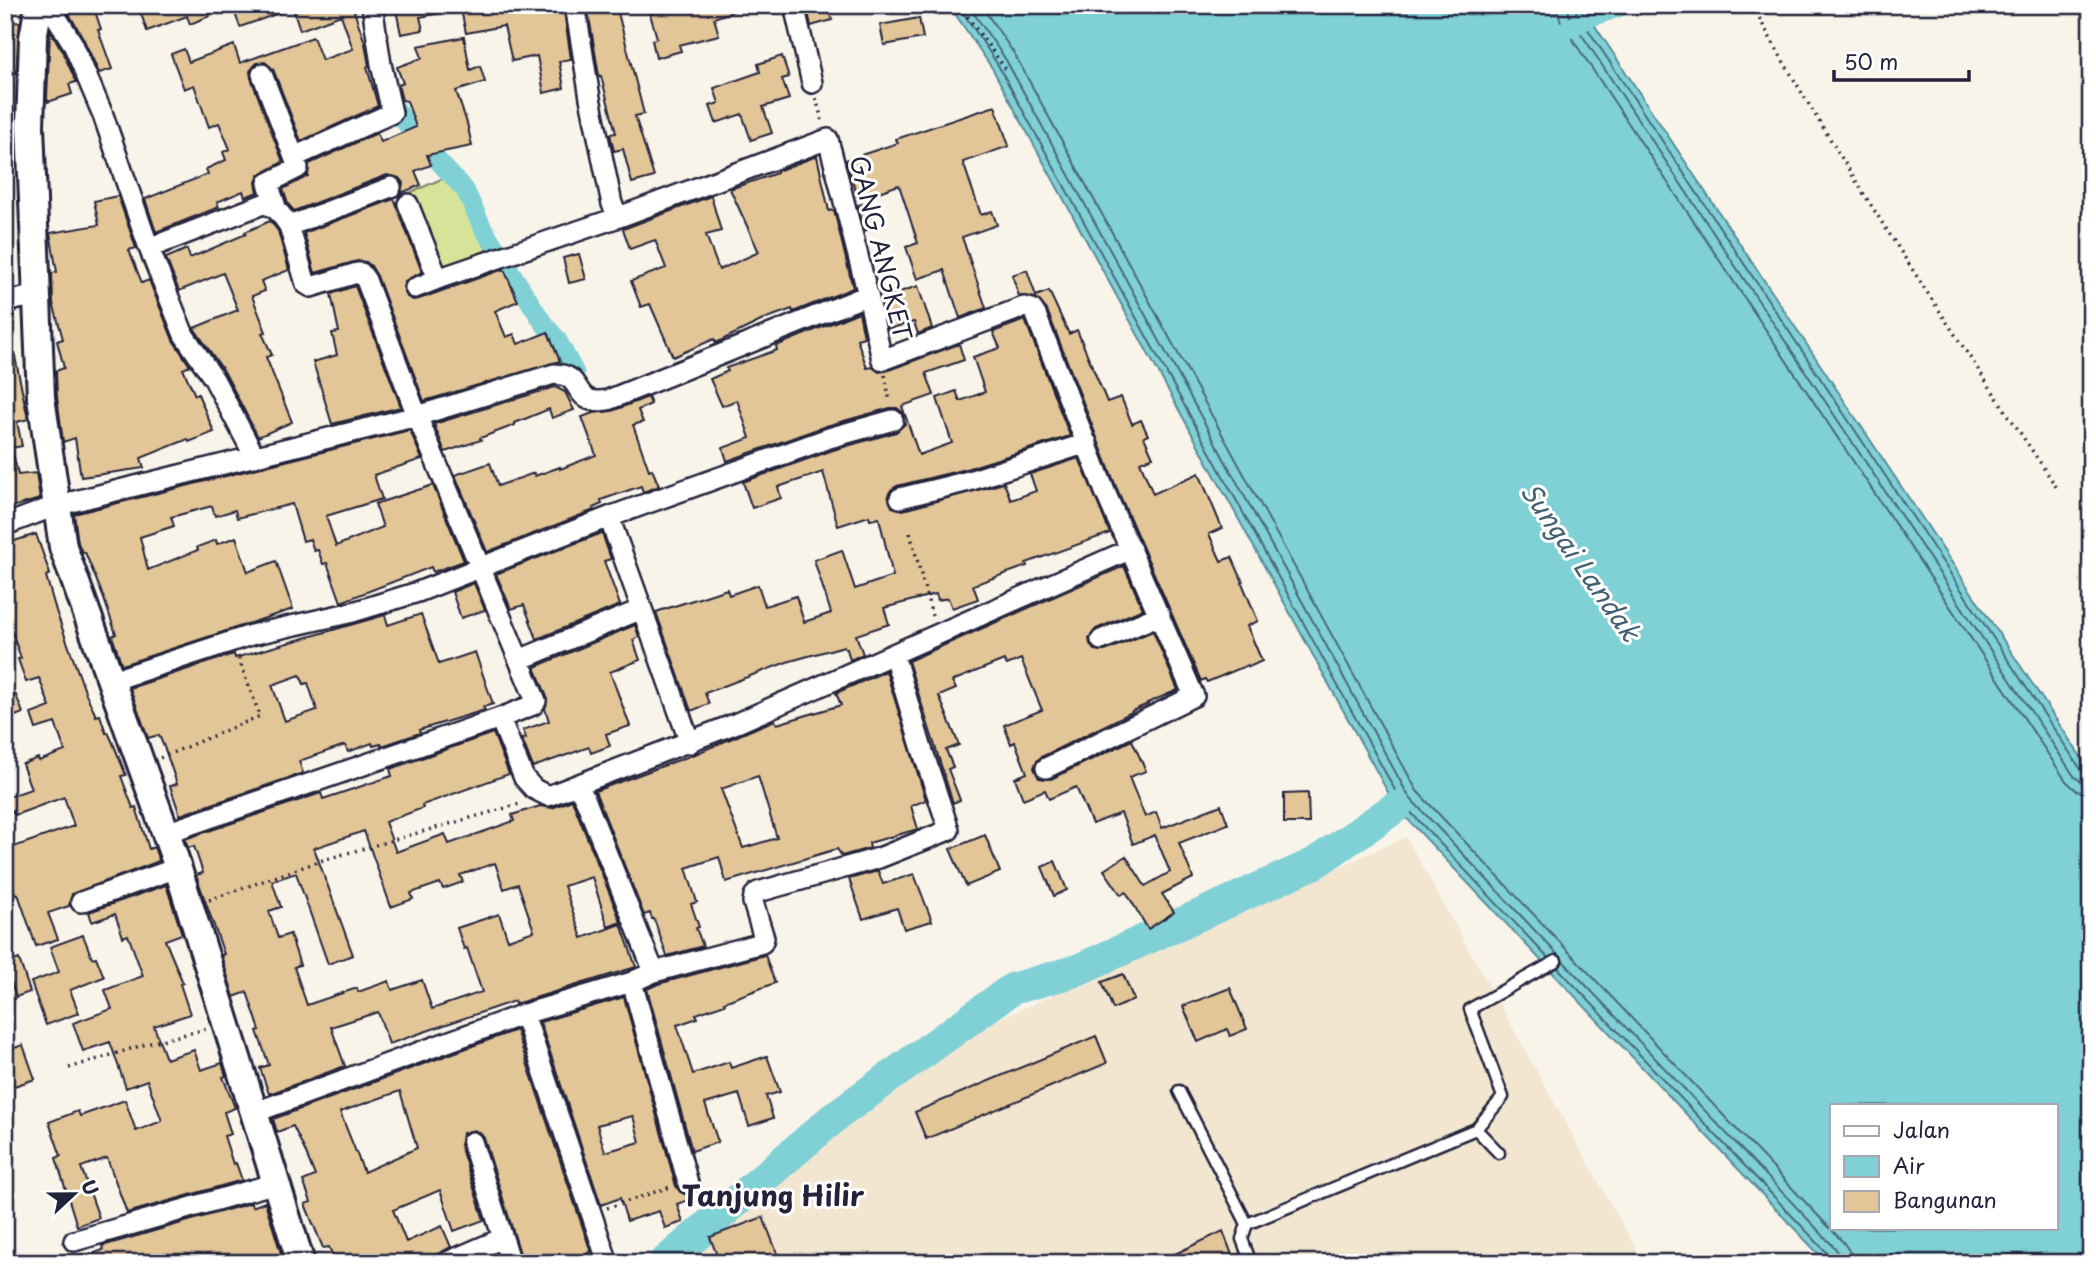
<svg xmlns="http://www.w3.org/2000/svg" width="2096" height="1268" font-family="'Playpen Sans',sans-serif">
<rect width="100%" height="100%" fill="#f9f4ea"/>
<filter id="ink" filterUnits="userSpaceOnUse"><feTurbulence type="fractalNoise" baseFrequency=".0143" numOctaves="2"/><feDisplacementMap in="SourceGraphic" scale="14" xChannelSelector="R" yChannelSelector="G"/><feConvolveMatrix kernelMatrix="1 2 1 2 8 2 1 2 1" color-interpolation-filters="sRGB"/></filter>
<g filter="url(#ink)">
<path fill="#f2e6d1" d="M1406,837L1644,1263H664L961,1036Z"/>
<path fill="#d5e498" stroke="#7c836a" stroke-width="2" d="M446,177C467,199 483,230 489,261L438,279L408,204L407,194Z"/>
<path fill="#80d1d6" stroke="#5a8b98" stroke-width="2" fill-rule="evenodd" d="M949,5H1581L2091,772V1263H1827L1396,807L992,68ZM1832,1105H2056V1228H1832Z"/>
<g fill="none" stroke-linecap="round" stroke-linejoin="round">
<path stroke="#486879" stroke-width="2" d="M958,5L998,65L1402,803L1548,958
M968,5L1006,60L1409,797L1558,955
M981,5L1015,55L1417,791L1843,1242L1850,1252L1851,1263
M1556,5L1561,22L2066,781L2077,791L2091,794
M1567,5L1570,17L2074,776L2082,782L2091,783
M1576,5V11L1583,22L2082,771L2091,775
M1562,960L1836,1249L1840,1263
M1558,968L1829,1255L1832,1263"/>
<path stroke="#80d1d6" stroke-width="19" d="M1566,30L1589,18L1626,5
M389,94V99L415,136L465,190L483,228L544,324L557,339L575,373"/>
<path stroke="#80d1d6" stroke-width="32" d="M664,1263L837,1115L1012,989L1075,971L1315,863L1396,807"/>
</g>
<path fill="#e3c697" stroke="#22223b" stroke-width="2" fill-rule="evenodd" d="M64,5H93L101,29L98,30L112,69L99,73L83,38Z
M138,5H212L213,7L208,9L210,16L190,24L187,16L147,31Z
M232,5H360V8L354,11L365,43L369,66L367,67L378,106L301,141L273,69L265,62L257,63L250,71L251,78L283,162L259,175L256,182L258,192L245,197L243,191L217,202L219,207L156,232L145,199L208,174L206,169L226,160L223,152L230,149L219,123L209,127L194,85L184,89L171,54L184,49L189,62L234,45L240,63L313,37L322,60L353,49L341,15L300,30L293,8L240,27Z
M395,5H446L447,12L420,17L423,30L401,34Z
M460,5H563L571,59L559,61L564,88L544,93L537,56L512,61L504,26L466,33Z
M587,5H616L644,114L635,116L654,177L632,183L623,149L614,151L610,134L616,133L601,76H599Z
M692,5L744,7L714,18L719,35L679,45L681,51L656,58L652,40L657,38L650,14Z
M828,7L832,20L811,26L808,12Z
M919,18L923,38L884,45L880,25Z
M20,22L16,73H5V23Z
M50,31L62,50L76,82L69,84L72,94L48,102L47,98Z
M464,37L470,70L480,66L485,82L456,91L467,123L472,146L427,155L431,165L415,171L421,185L401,193L403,183L399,178L387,175L294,211L288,204L283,189L308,176L309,164L377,133L381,142L416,127L407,101L402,100L398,85L403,83L397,67L422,58L418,46Z
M782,56L789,77L782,79L789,99L763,107L772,133L751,140L742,114L716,123L710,106L719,103L714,88L760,72L758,64Z
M995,106L1009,146L963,162L981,215L992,211L997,225L962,237L986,308L960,318L944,270L917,279L906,247L918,243L899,185L858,199L846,160L898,143L896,139Z
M817,156L829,211L834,210L853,288L793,312L792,309L767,318L716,343L714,339L673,357L650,304L641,307L631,281L666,268L655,240L630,249L623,229L711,196L721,231L706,235L719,270L759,252L730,189L777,173V171Z
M118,196L136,248L129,250L142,283L149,280L173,340L190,366L183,369L195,395L198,394L214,432L189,442L188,439L141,458L144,468L81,477L75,438L63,442L57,397L56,371L64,368L57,341L63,339L53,303L52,273L57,272L50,233L99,225L94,201Z
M394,199L422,272L405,281L403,287L407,297L413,300L419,299L504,269L518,301L495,311L506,337L514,334L518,344L548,332L560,361L424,401L377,276L371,266L366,262L357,261L315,273L304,233Z
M867,203L875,227L864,231L858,205Z
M270,221L278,231L289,270L261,281L265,291L252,296L266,332L262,333L272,355L266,357L292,422L258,437L225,373L194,328L238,310L223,273L179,291L166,258L187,249L190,258L246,234L245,232Z
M579,254L586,279L569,283L563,258Z
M1027,270L1036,296L1049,291L1069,334L1077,330L1107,402L1121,397L1132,424L1141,420L1148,435L1144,437L1153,457L1140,462L1153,494L1199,473L1222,528L1209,534L1221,561L1232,557L1243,582L1242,583L1258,621L1247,626L1262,661L1249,667L1248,665L1207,682L1205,679L1201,681L1117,489L1047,310L1036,298L1019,296L1012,275Z
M355,286L401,407L332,424L313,362L337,355L332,333L339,332L331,294Z
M918,286L932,328L918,334L914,322L888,329L881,298Z
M859,312L864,337L857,339L867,368L872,367L879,372L886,371L959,344L964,360L926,373L934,395L902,406L919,455L952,443L937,398L956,391L960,401L985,392L973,357L1000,348L993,332L1025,320L1070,436L966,469L897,486L891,490L888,495L892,507L903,510L1004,483L1011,500L1036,491L1030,474L1079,458L1110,533L1026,563L1027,566L973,585L978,599L952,608L948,598L938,600L936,594L884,608L889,624L856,635L863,654L850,660L847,649H845L844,646L787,662L705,693L709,704L691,711L656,612L727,589L729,595L758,585L765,606L796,596L804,622L831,613L814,560L842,550L855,589L893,576L879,518L870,520L869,516L838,526L823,472L778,487L781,498L752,508L743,482L833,450L896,432L905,424L902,412L897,408H890L826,426L727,461L723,448L750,438L737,400L722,406L710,379L728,371L726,368L777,350L776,346Z
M12,342L28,419L17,422L22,446L12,448L18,475L36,473L40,499L5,509V343Z
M555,387L565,392L574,410L552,418L549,409L515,423V425L480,438L481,440L445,452L434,424Z
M648,397L651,404L638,410L643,422L633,425L649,470L652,469L659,486L643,492L641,486L601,500L602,504L593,508L594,510L487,552L455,475L490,463L498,486L534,473L535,476L560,467V469L596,455L582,417L593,413L612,411Z
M410,430L422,459L374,475L382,499L326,516L336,546L383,527L375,504L433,485L464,561L433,572L431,567L341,602L327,563L323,564L318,550L314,551L310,539L303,541L292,504L237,518L235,510L215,516L212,506L171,517L174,526L140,537L148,570L198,550L197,547L216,540L217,544L236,537L248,572L276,561L293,609L122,665L112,636L116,634L103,596L85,552H82L78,543L74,514Z
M602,533L611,559L604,561L620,605L537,639L524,605L511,609L496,574Z
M36,534L50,574L46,576L56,611L86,694L96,716L100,715L106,733L108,732L113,743L126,775L121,776L133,808L136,807L149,849L154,847L159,861L72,894L69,906L48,913L58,939L36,946L18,894L16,895L8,875L5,876V850L74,826L64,797L15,815L13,811L5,814V798L31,789L22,764L38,758L39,761L65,751L55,723L36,729L31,714L50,707L39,678L26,682L18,659L21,658L10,627L5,629V544Z
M1124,566L1143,609L1096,629L1089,638L1090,644L1094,650L1105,651L1153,631L1178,690L1147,703L1148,704L1132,711V712L1041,757L1036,762L1034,768L1039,778L1051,779L1132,740L1146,771L1129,777L1145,817L1156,812L1162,828L1221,805L1228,824L1179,843L1193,878L1162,894L1174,912L1148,929L1126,892L1121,895L1104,870L1126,856L1145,886L1170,872L1155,835L1133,844L1121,813L1092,824L1076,787L1049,799L1045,790L1023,799L1015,778L1027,773L1015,742L1011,744L1004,725L1042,710L1021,659L1007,665L1004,660L952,681L956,689L939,696L959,745L946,750L953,767L948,769L960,800L953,803L908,661Z
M474,583L485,610L461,618L452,592Z
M421,614L439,664L475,652L493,704L483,707L485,710L419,730L420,733L382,746L381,744L373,746L372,743L348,752L345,745L299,761L303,773L180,815L170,786L177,784L166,752L159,735L148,738L130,688L234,654L235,658L385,615L388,625ZM300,675L304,684L308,683L317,710L285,721L272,685Z
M635,625L639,637L633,640L640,660L610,672L630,726L606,734L610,746L591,753L589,747L533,767L522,739L526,738L523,730L549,721L545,709L547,697L535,667Z
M886,671L926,800L911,806L918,829L869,843L870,848L842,856L837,849L726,882L719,857L686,868L697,902L691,904L699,927L696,928L703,946L667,956L654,919H652L650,913L644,915L595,791L695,754L775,720L777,724L841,705L836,693ZM758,776L777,838L743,848L721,789Z
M16,695L23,713L5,720V699Z
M493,733L509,774L422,805L423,808L385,822L396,852L445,834L449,844L514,821L512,815L540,806L552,808L572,800L621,922L608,927L592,877L564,886L582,938L621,924L636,967L515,1004L514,1001L389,1044L378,1012L331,1027L345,1066L269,1094L260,1068L269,1065L257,1031L260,1030L247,992L234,997L221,955L224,954L196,875L203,873L194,846L188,848L185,839L321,793L323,799L392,776L390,769ZM364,831L391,907L413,899L411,893L440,883L443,889L463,882L460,875L495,863L504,889L518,884L534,931L508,940L499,914L457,928L464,949L467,948L482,992L432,1009L422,980L392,990L389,981L358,992L357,988L307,1005L294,967L300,965L290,934L278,938L269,911L281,907L272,881L296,873L328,964L353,955L314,848Z
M1308,793L1309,823H1284V794Z
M985,835L1000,872L966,886L950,849Z
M1055,861L1067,890L1054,896L1042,867Z
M878,871L883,884L914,874L932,921L904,929L897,908L863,919L849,879Z
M166,885L182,934L165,940L183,983L180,984L190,1014L154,1026L166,1059L194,1050L201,1070L222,1063L226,1076L223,1077L235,1108L224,1112L231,1134L224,1136L233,1164L236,1163L242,1180L127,1213L107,1158L81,1167L99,1218L77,1226L56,1158L61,1156L49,1122L78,1111L80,1116L125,1100L136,1131L162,1121L147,1080L126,1088L110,1042L83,1051L73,1023L112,1009L105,990L143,976L128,935L123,937L115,914L92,922L89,912Z
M83,935L92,958L96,957L104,977L70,990L79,1013L46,1025L31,982L59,972L50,947Z
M765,955L775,983L724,1002L725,1004L696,1014L698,1018L677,1025L693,1074L729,1062L731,1068L767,1056L780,1092L766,1096L773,1118L749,1126L739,1094L705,1104L718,1142L692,1151L647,989L658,984Z
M19,959L30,992L16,997L5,964Z
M1123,974L1134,1000L1113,1009L1102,982Z
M1230,988L1247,1029L1230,1036L1227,1029L1198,1042L1183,1006Z
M624,997L676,1186L680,1192L687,1195L689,1200L677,1204L683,1222L665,1228L659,1211L627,1221L620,1198L601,1205L540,1022ZM633,1116L640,1142L605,1152L597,1125Z
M516,1030L591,1252L580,1257L582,1263H523L484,1138L480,1133L474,1130L463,1133L460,1145L484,1220L454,1231L440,1190L393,1210L406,1242L442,1226L451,1247L436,1255L433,1263H336L329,1247L323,1248L305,1204L311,1202L303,1181L315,1176L305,1151L293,1126L277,1132L273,1119ZM400,1091L417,1148L364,1172L340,1112Z
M1096,1036L1107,1063L926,1139L915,1112Z
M23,1045L35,1079L5,1089V1051Z
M265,1202L284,1263H74V1261L103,1250L102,1246L251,1203L252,1207Z
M763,1217L781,1263H720L710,1237Z
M1223,1231L1235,1263H1156Z"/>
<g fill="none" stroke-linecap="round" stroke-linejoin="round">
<g stroke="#22223b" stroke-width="15">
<path id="lane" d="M1179,1091L1247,1224
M1476,1129L1499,1153
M1251,1263L1242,1239L1247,1224L1476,1129L1503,1097L1470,1009L1556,961"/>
</g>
<g stroke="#22223b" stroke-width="24">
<path id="street" d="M49,5L73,44L103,115L149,248L184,335L214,379L255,457
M575,5L590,98L612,204L619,217L828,139L868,295L882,360L1024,307L1032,309L1036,315L1106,494L1194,696L1046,768
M794,5L812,83
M262,74L294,157L392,113L381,64L372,5
M408,204L438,279
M277,210L268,183L298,168L294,157
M149,248L263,204C276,205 282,216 289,226L391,187
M415,288L443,277L619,217
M5,302L38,295
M900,498L969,481L1087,443
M609,517L690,743
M5,525L55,506L417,416L554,374C586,374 570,407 608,400L868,295
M1101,640L1160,615
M519,660L642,609
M111,681L251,635L353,612L418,592L609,517L829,438L893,420
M500,718L524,778L534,789L548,796L737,723L1131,549
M578,785L586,801L654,972
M166,833L500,718L533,705L536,701L417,416L366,280L361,273H357L311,287L306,284L289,226
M81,902L177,868
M632,982L688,1183
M524,1014L608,1263
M253,1113L524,1014L632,982L654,972L762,943L764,938L753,902L754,896L758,892L879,858L949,830L921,746L894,655
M472,1142L511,1263
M74,1241L276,1183
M445,1263L503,1238"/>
</g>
<g stroke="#22223b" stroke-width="32">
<path id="secondary" d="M39,5L33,38L30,126L41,398L63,547L174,856L301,1263"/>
</g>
<path stroke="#22223b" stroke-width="3.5" stroke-dasharray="2 5" stroke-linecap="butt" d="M959,5L1007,71
M1757,5L1756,12C1788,72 1824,129 1859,186C1923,288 1990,387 2057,488
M816,98L823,124
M885,375L890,402
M910,533L932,616
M160,758L260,716L238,657
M209,900L323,860L523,803
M69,1068L153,1042L207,1029
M607,1208L673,1186"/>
<use href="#lane" stroke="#fff" stroke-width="10"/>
<use href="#street" stroke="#fff" stroke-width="19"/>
<use href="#secondary" stroke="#fff" stroke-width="26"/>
</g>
</g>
<g text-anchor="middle" stroke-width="6" stroke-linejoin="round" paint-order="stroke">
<g font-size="24" fill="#22223b" stroke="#fff">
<text transform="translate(880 248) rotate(76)" y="8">GANG ANGKET</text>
</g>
<g font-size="26" font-style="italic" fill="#435f71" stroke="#fff">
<text transform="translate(1580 562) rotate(55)" y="9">Sungai Landak</text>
</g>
<g font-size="28" font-weight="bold" fill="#22223b" stroke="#fff">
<text x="773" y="1206">Tanjung Hilir</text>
</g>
</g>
<rect width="2096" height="1268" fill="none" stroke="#fff" stroke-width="28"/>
<rect x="14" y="14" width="2068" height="1240" fill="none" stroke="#22223b" stroke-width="2.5" filter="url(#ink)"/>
<rect x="1830" y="1104" width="228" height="126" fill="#ffffff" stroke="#a7a7b1" stroke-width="2"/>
<rect x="1844" y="1126" width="35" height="10" fill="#ffffff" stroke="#a7a7b1" stroke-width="2"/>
<text x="1893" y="1138" font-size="21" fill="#22223b">Jalan</text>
<rect x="1844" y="1156" width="35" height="21" fill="#80d1d6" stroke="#a7a7b1" stroke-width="2"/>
<text x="1893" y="1174" font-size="21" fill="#22223b">Air</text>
<rect x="1844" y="1191" width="35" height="21" fill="#e3c697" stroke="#a7a7b1" stroke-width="2"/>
<text x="1893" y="1208" font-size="21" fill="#22223b">Bangunan</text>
<g transform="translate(74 1194) rotate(68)" stroke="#ffffff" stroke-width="5" paint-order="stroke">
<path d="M0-5L12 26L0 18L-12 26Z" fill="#22223b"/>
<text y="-10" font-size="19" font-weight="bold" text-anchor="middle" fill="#22223b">U</text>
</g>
<path d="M1834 70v10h135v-10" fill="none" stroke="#22223b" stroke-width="3.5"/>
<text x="1844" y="70" font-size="21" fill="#22223b" stroke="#ffffff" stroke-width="5" paint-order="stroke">50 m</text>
</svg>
